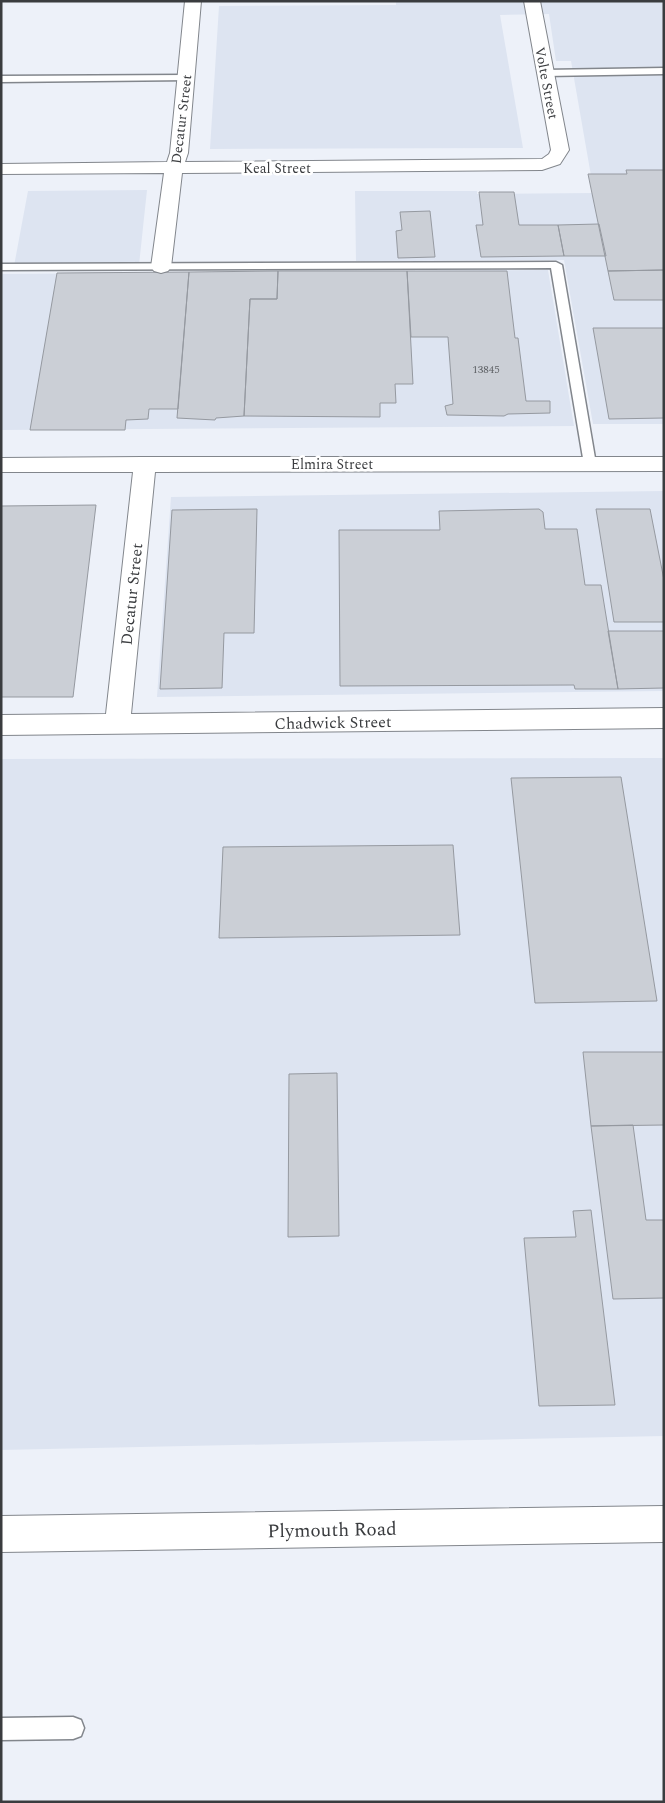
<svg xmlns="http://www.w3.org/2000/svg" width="665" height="1803" font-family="Spectral,serif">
<rect width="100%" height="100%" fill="#edf1f9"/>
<path fill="#dde4f1" d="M396,1H664V424H593L564,260L356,261L355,191H477V194L594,193L571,61H556L549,14L500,15L523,148L210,149L219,6L396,5Z
M147,190L139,265L14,266L28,191Z
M548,270L574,426L1,430V274Z
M664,491V691L157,697L171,497Z
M664,758V1436L1,1450V759Z"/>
<path fill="#cbcfd6" stroke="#9599a0" d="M626,170H664V270L608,271L588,174H627Z
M479,192H514L519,225H558L564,256L481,257L476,225H483Z
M430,211L435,257L398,258L396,231L402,230L400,212Z
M599,224L606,256H564L558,225Z
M664,270V300H614L608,271Z
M278,271H407L413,384H395L396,403H380V417L244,416L250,299H277Z
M278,271L277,299H250L244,416L216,418L215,420L177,418L189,272Z
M407,271H507L515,338H518L526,401H550V413L508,414L504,416L447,415L445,406L453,404L448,337H411Z
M189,272L178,409H149L148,419L126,420L125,430H30L57,273Z
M593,328H664V418L609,419Z
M96,505L73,697H1V506Z
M257,509L254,633H224L222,688L160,689L172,510Z
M539,509L543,512L545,529H577L585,585H601L618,689H575L574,685L340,686L339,530H440L439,511Z
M596,509H650L664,580V622H614Z
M608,631H664V688L618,689Z
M621,777L657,1001L535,1003L511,778Z
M453,845L460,935L219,938L223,847Z
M583,1052H664V1125L591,1126Z
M337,1073L339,1236L288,1237L289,1074Z
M633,1125L646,1220H664V1298L613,1299L591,1126Z
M591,1210L615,1405L539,1406L524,1238L576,1237L573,1211Z"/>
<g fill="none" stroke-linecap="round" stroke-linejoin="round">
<g stroke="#82868c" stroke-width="3">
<path id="lane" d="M664,68V74L545,76L540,73L545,70Z
M186,75L191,78L190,80L1,82V76Z
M556,262L562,265L596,464L590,468L584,464L551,268L1,270V264Z
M73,1717L81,1720L84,1728L81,1736L73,1739L1,1740V1718Z"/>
</g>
<g stroke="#82868c" stroke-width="2">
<path id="street" d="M185,1H201L188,153L185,162L542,159L549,154L551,150L524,1H540L569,150L560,164L542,170L182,173L171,267L168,271L161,273L154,271L151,267L164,173L1,174V164L167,162L170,153Z
M142,457H664V471L155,472L131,714L664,708V728L1,735V715L106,714L133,472H1V458Z"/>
</g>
<g stroke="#82868c" stroke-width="2">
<path id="primary" d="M664,1506V1542L1,1552V1516Z"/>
</g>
<use href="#lane" fill="#fff" fill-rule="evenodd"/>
<use href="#street" fill="#fff" fill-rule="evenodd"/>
<use href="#primary" fill="#fff" fill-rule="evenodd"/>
</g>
<g text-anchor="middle" stroke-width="5" stroke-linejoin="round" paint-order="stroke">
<g font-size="11" fill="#5e6165">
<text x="486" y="373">13845</text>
</g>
<g font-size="14" fill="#3a3c3f" stroke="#fff">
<text transform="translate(547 83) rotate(79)" y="5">Volte Street</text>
<text transform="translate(181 119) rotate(-83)" y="5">Decatur Street</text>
<text x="277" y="173">Keal Street</text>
<text x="332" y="469">Elmira Street</text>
</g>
<g font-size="16" fill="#3a3c3f" stroke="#fff">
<text transform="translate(131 594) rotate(-84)" y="6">Decatur Street</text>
<text transform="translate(333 722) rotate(-1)" y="6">Chadwick Street</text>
</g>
<g font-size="19" fill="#3a3c3f" stroke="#fff">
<text transform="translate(332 1529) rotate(-1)" y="7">Plymouth Road</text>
</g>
</g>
<rect width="665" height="1803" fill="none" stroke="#3a3c3f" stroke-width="5"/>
</svg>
